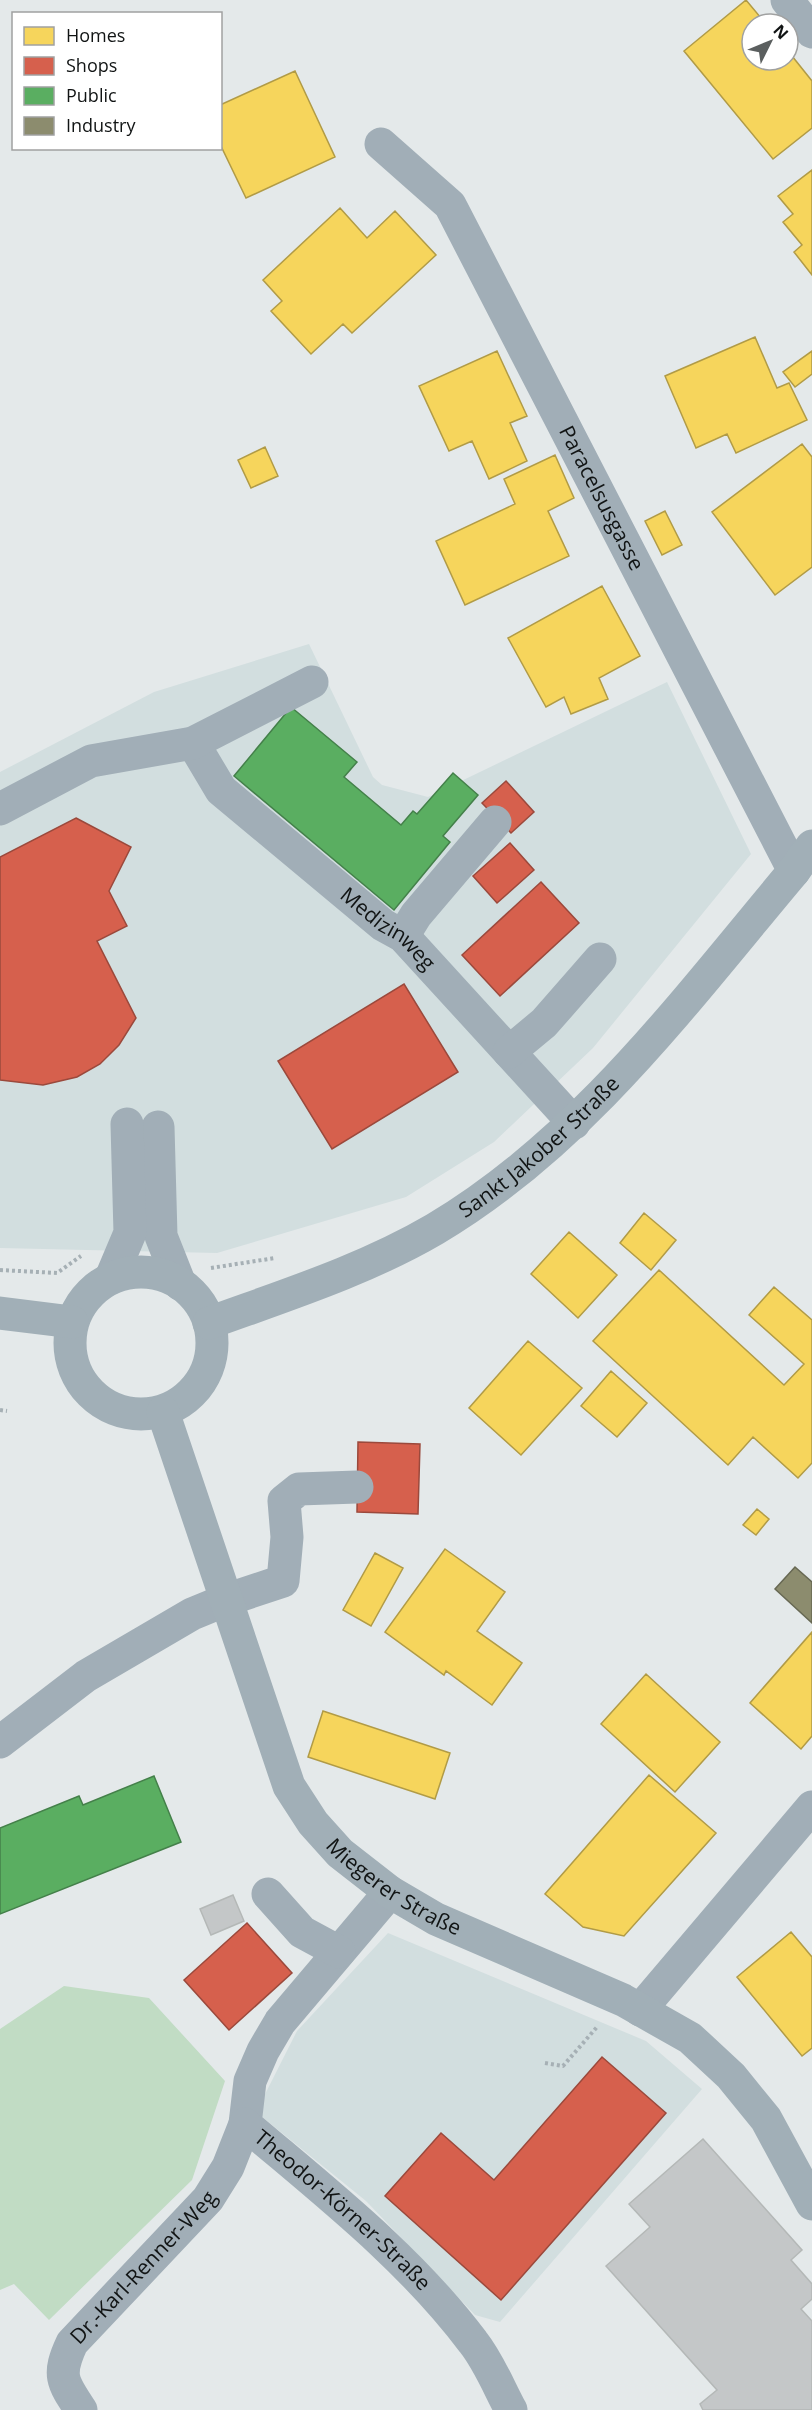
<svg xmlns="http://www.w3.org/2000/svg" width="812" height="2410" font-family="'Open Sans',sans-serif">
<rect width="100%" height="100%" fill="#e4e9ea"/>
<path fill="#d2dedf" d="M309,644L373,777L382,785L428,797L667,682L751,854L593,1048L494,1142L406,1197L217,1253L0,1248V772L154,692Z
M388,1933L646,2041L702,2089L500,2322L475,2315L366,2201L256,2112L297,2031Z"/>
<path fill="#c1dcc4" d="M64,1986L149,1998L225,2081L192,2180L49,2320L14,2284L0,2290V2029Z"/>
<path fill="#f6d55c" stroke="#b19b46" stroke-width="1.5" d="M746,0L766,24H752V60H788V51L812,81V128L773,159L684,51Z
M295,71L335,157L246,198L220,144V105Z
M812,170V275L794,252L802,245L783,222L793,214L778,196Z
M340,208L367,238L395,211L436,255L352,333L343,324L311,354L271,311L282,301L263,280Z
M755,337L777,388L789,383L807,420L736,453L727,434L696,448L665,376Z
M497,351L527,416L510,423L527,461L489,479L472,441L449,451L419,386Z
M812,351V374L795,387L783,372Z
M802,444L812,457V567L775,595L712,512Z
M265,447L278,476L251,488L238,460Z
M555,455L574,498L548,511L569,556L465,605L436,541L515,504L504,479Z
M665,511L682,545L662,555L645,521Z
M602,586L640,656L599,678L608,699L571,714L564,697L546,707L508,638Z
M644,1213L676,1240L651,1270L620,1243Z
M569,1232L617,1275L578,1318L531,1274Z
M659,1270L784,1385L804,1364L749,1315L774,1287L812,1320V1463L798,1478L753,1437L728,1465L593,1341Z
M528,1341L582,1388L521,1455L469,1408Z
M611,1371L647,1403L617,1437L581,1406Z
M757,1509L769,1519L756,1535L743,1525Z
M445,1549L505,1592L477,1631L522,1663L492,1705L446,1671L444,1675L385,1632Z
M375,1553L403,1568L371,1626L343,1610Z
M812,1632V1736L801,1749L750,1703Z
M646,1674L720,1742L675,1792L601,1724Z
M323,1711L450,1753L435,1799L308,1757Z
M649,1775L716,1833L624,1936L583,1927L545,1894Z
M791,1932L812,1957V2048L802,2056L737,1977Z"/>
<path fill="#d6604d" stroke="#9b493c" stroke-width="1.5" d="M506,781L534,812L511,833L482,803Z
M76,818L131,847L109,891L127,926L97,941L136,1018L119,1045L100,1064L77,1077L43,1085L0,1080V857Z
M510,843L534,870L497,903L473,876Z
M541,882L579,923L500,996L462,955Z
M404,984L458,1072L332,1149L278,1061Z
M358,1442L420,1444L418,1514L357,1512Z
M247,1923L292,1973L229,2030L184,1980Z
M602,2057L666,2113L501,2300L385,2196L441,2133L494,2180Z"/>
<path fill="#5aae61" stroke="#44804a" stroke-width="1.5" d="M291,707L357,762L344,777L401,825L413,811L417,814L453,773L478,795L443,836L450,842L394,910L234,776Z
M154,1776L181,1842L0,1914V1828L79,1796L83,1805Z"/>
<path fill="#8c8c6e" stroke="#676853" stroke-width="1.5" d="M795,1567L812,1582V1623L775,1589Z"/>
<path fill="#c4c7c8" stroke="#b4b8b7" stroke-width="1.5" d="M233,1895L244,1921L211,1935L200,1909Z
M703,2139L802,2250L791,2260L812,2284V2299L801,2309L812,2321V2410H703L700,2404L717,2390L606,2266L650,2227L629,2204Z"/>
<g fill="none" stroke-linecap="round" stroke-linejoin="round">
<path stroke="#a6b0b5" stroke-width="4" stroke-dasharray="3 3" stroke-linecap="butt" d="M211,1268L275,1258
M0,1270L57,1273L81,1256
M0,1410L7,1411
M545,2063L563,2066L597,2027"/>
<g stroke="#a1aeb7" stroke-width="33">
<path d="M787,0L812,32"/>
<path id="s1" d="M381,144L450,205L794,871"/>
<path id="s2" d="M193,743L221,790L383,925L403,936L574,1123"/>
<path d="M0,809L91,761L193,743L312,682"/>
<path d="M403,936L416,915L495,822"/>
<path d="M509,1052L544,1023L600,959"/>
<path d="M158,1127L161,1236L180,1284"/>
<path d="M111,1278L130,1233L127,1124"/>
<path d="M0,1742L86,1676L192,1614L226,1600L283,1581L287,1537L284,1501L299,1489L357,1487"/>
<path id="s3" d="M390,1892L280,2022L263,2051L250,2081L245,2124C325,2192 409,2257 473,2342C489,2362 499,2388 511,2410"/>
<path d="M268,1894L302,1932L339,1952"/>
<path d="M640,2010L812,1807"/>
<path id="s4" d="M81,2410C62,2382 57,2375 72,2343L208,2199L228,2167L245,2124"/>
</g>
<g stroke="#a1afb7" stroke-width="33">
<circle cx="141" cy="1343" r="71"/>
<path d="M0,1313L72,1322"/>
<path id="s5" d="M209,1323C286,1295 365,1270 435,1229C583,1141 686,999 794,871L812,846"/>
<path id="s6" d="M163,1412L289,1786L313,1823L340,1853L390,1892L436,1919L623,2000L690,2038L731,2076L766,2119L812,2204"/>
</g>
</g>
<g text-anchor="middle" stroke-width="6" stroke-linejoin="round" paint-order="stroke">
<g font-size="21" fill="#111414" stroke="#fff">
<text dy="7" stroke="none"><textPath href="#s1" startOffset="422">Paracelsusgasse</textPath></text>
<text dy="7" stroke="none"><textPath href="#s2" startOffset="272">Medizinweg</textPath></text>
<text dy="7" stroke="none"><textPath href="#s5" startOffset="378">Sankt Jakober Straße</textPath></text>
<text dy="7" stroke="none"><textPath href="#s6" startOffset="543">Miegerer Straße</textPath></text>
<text dy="7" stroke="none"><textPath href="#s3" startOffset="410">Theodor-Körner-Straße</textPath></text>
<text dy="7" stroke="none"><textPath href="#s4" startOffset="177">Dr.-Karl-Renner-Weg</textPath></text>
</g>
</g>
<rect x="12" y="12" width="210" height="138" fill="#ffffff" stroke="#a0a1a1" stroke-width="1.5"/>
<rect x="24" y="27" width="30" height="18" fill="#f6d55c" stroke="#a0a1a1" stroke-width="1.5"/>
<text x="66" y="42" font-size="18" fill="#111414">Homes</text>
<rect x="24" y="57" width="30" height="18" fill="#d6604d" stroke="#a0a1a1" stroke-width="1.5"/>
<text x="66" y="72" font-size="18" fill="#111414">Shops</text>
<rect x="24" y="87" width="30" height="18" fill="#5aae61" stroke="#a0a1a1" stroke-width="1.5"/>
<text x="66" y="102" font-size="18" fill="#111414">Public</text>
<rect x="24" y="117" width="30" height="18" fill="#8c8c6e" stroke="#a0a1a1" stroke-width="1.5"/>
<text x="66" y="132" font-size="18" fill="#111414">Industry</text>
<g transform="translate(770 42) rotate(47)"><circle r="28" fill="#ffffff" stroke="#a0a1a1" stroke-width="1.5"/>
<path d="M0-4.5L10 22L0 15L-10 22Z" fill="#5b5f5f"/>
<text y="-9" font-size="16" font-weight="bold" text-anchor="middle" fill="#111414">N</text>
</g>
</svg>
